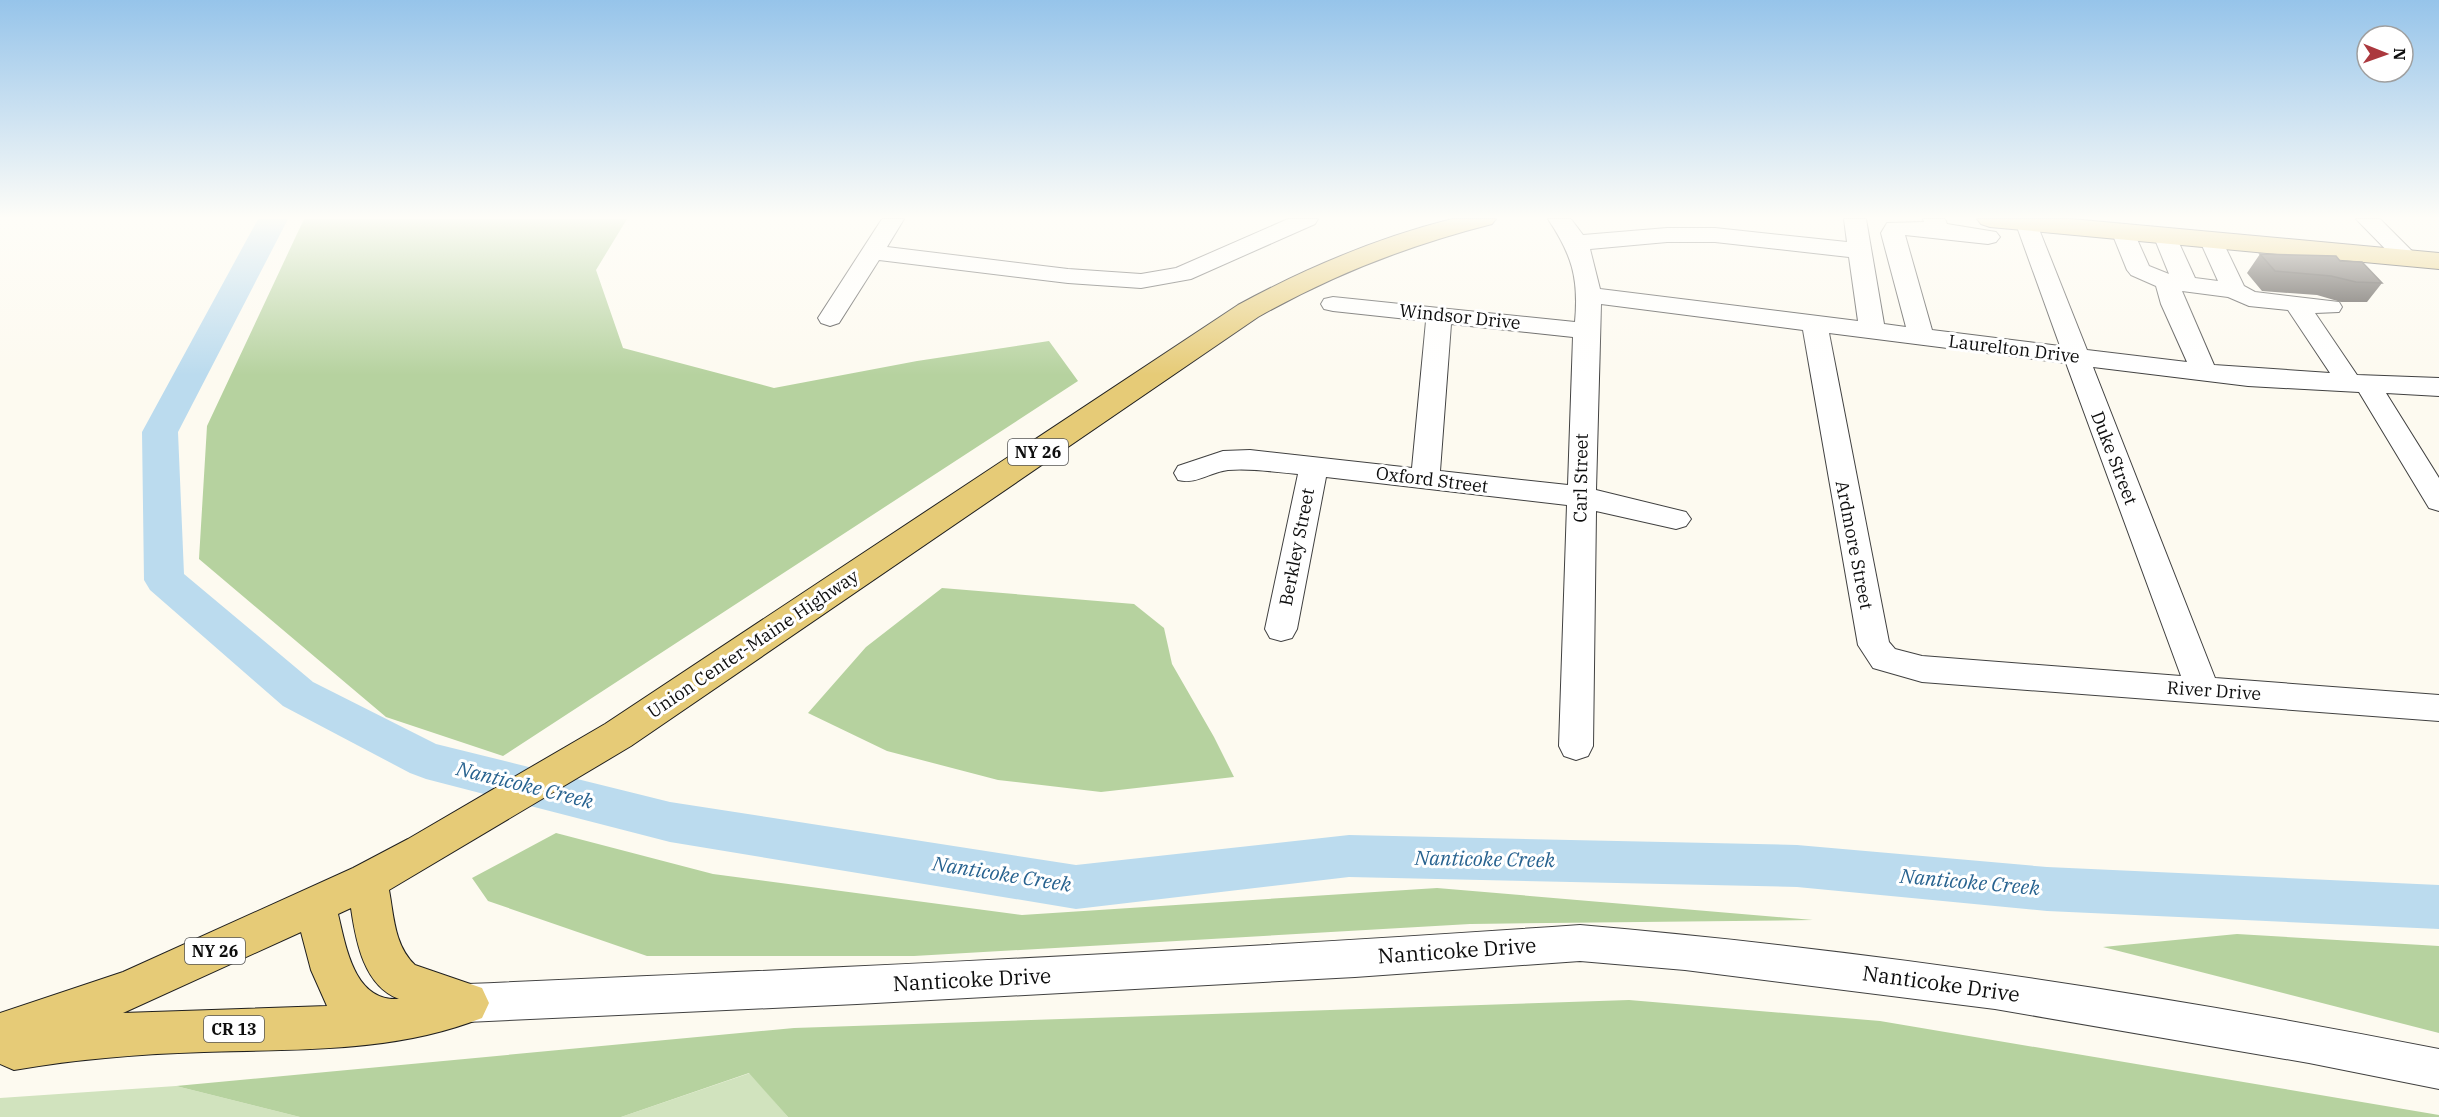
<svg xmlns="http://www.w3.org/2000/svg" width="2439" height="1117" font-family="'IBM Plex Serif',serif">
<rect width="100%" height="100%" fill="#fdfaf0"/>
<path fill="#d1e3be" d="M750,1073L788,1117H621Z
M176,1086L300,1117H0V1098Z"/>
<path fill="#b6d29f" d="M304,219H627L596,270L623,348L774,388L917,361L1049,341L1078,381L503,756L386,717L199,559L207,426Z
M942,588L1134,604L1164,628L1172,664L1214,737L1234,777L1101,792L998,780L887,751L808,713L866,647Z
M556,833L713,874L1022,915L1437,888L1813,920L1470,924L914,956H647L488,901L472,878Z
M2237,934L2439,946V1033L2103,947Z
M1629,1000L1880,1021L2439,1115V1117H788L749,1073L621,1117H300L176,1086L794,1028Z"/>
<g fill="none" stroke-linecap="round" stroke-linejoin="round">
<path fill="#bbdbee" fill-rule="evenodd" d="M258,219H288L178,432L184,574L313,682L436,744L670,802L1076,865L1349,835L1797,845L2047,867L2439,885V929L2047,911L1797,887L1349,877L1076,909L670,842L426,779L410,773L283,706L150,590L144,580L142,432Z"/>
<g stroke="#414141" stroke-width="2">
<path id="minor" d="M882,219H904L887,247L1068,269L1141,274L1176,268L1288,219H1318L1315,224L1191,279L1141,288L1068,283L879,260L839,323L830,326L821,323L818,318Z
M1548,219H1571L1583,235L1667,228H1715L1847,242L1844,219H1866L1884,324L1906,327L1881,233L1887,223L1924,222L1923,219H1945L1947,224L1996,232L2000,237L1996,242L1988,244L1905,235L1932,330L2060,346L2016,224L2020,219H2035L2087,350L2187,362L2161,304L2156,286L2131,275L2127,270L2112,233L2116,228H2132L2149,266L2169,274L2154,237L2158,232H2174L2195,278L2218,281L2200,241L2204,236H2220L2244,286L2255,292L2339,302L2342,307L2339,312L2315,313L2357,375L2439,378V396L2386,393L2439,478V511L2429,508L2359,392L2248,386L2093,367L2215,678L2439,695V721L1922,682L1873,668L1858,645L1803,330L1601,304L1596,490L1686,512L1691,519L1686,526L1676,529L1596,511L1593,746L1588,756L1576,760L1564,756L1559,746L1567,505L1326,477L1297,629L1292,638L1281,641L1270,638L1265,629L1298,474C1275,472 1251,468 1228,470C1210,472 1196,485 1178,480L1174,473L1178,466L1223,451L1250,450L1412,468L1426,321L1333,311L1324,309L1321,304L1324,299L1333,297L1575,322C1579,278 1572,255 1548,219ZM1667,242H1715L1849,257L1858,321L1600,289L1590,249ZM2182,291L2228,297L2249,306L2288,310L2330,373L2214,365ZM1451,324L1573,337L1568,485L1440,471ZM1829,333L2066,363L2181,676L1922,656L1895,649L1889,642Z
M2356,219H2380L2419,258L2415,263H2399Z
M1580,925C1869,950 2155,993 2439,1049V1089L2309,1063L1995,1009L1685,970L1580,961L1355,977L857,1004L467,1022L453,1016L447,1003L453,990L467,984C838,968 1209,951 1580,925Z"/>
</g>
<g stroke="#1f1f1f" stroke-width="2">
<path id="major" d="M1452,219H1496L1492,224C1409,245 1332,275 1258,317L631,746L389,890C394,916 394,945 415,965L482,988L489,1003L482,1018C394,1053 298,1049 204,1052C140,1054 77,1059 14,1070L0,1064V1013L123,972L353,868L408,839L605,724L1238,305C1306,268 1377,238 1452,219ZM351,908C356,942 364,986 399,999C354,1002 346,947 338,914ZM301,932L311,970L327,1006L123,1013Z
M1977,219H2071L2439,253V269L1990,227L1981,224Z"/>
</g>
<use href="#minor" fill="#fff" fill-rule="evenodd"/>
<use href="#major" fill="#e6cb77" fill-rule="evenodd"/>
</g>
<path fill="#494440" d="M2260,254L2340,261L2382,283L2367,302H2341L2317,295L2262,291L2247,273Z"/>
<path fill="#554f4b" stroke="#3c3734" stroke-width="1.5" d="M2260,254L2336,256L2340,261L2362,262L2382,283L2356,282L2331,276L2275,271Z"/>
<linearGradient id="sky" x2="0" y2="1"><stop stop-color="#96c4ea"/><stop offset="0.58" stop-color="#fefdf8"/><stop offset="1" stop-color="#fefdf8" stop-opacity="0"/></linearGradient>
<rect width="2439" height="375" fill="url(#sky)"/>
<g text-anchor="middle" stroke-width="6" stroke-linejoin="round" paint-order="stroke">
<g fill="#fff" stroke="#565656" stroke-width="1.5">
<rect x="1008" y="439" width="60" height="26" rx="4.5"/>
<rect x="185" y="938" width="60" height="26" rx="4.5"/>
<rect x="204" y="1016" width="60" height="26" rx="4.5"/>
</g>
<g font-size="16" font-weight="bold" fill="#0e0e0e">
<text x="1038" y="458">NY 26</text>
<text x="215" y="957">NY 26</text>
<text x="234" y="1035">CR 13</text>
</g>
<g font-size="18" fill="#0e0e0e" stroke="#fff">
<text transform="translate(1460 317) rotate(6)" y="6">Windsor Drive</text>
<text transform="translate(2014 349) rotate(7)" y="6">Laurelton Drive</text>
<text transform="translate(2114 458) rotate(69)" y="6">Duke Street</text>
<text transform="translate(1581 478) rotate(-89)" y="6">Carl Street</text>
<text transform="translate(1432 480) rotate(7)" y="6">Oxford Street</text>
<text transform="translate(1854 545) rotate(79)" y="6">Ardmore Street</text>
<text transform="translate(1297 547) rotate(-79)" y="6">Berkley Street</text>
<text transform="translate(753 644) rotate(-34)" y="6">Union Center-Maine Highway</text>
<text transform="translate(2214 691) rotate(4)" y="6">River Drive</text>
</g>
<g font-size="20" font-style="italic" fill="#27628f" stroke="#fff">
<text transform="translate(525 785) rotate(14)" y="7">Nanticoke Creek</text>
<text transform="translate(1485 859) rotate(1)" y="7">Nanticoke Creek</text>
<text transform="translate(1002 874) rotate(9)" y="7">Nanticoke Creek</text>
<text transform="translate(1970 882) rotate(5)" y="7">Nanticoke Creek</text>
</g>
<g font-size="21" fill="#0e0e0e" stroke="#fff">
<text transform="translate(1457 951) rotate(-4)" y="7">Nanticoke Drive</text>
<text transform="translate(972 980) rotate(-3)" y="7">Nanticoke Drive</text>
<text transform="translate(1941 984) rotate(8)" y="7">Nanticoke Drive</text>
</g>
</g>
<g transform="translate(2385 54) rotate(91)"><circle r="28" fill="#ffffff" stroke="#9f9f9f" stroke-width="1.5"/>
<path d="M0-4.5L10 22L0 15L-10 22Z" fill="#ab383e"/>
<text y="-9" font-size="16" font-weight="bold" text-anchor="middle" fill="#0e0e0e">N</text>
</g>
</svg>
